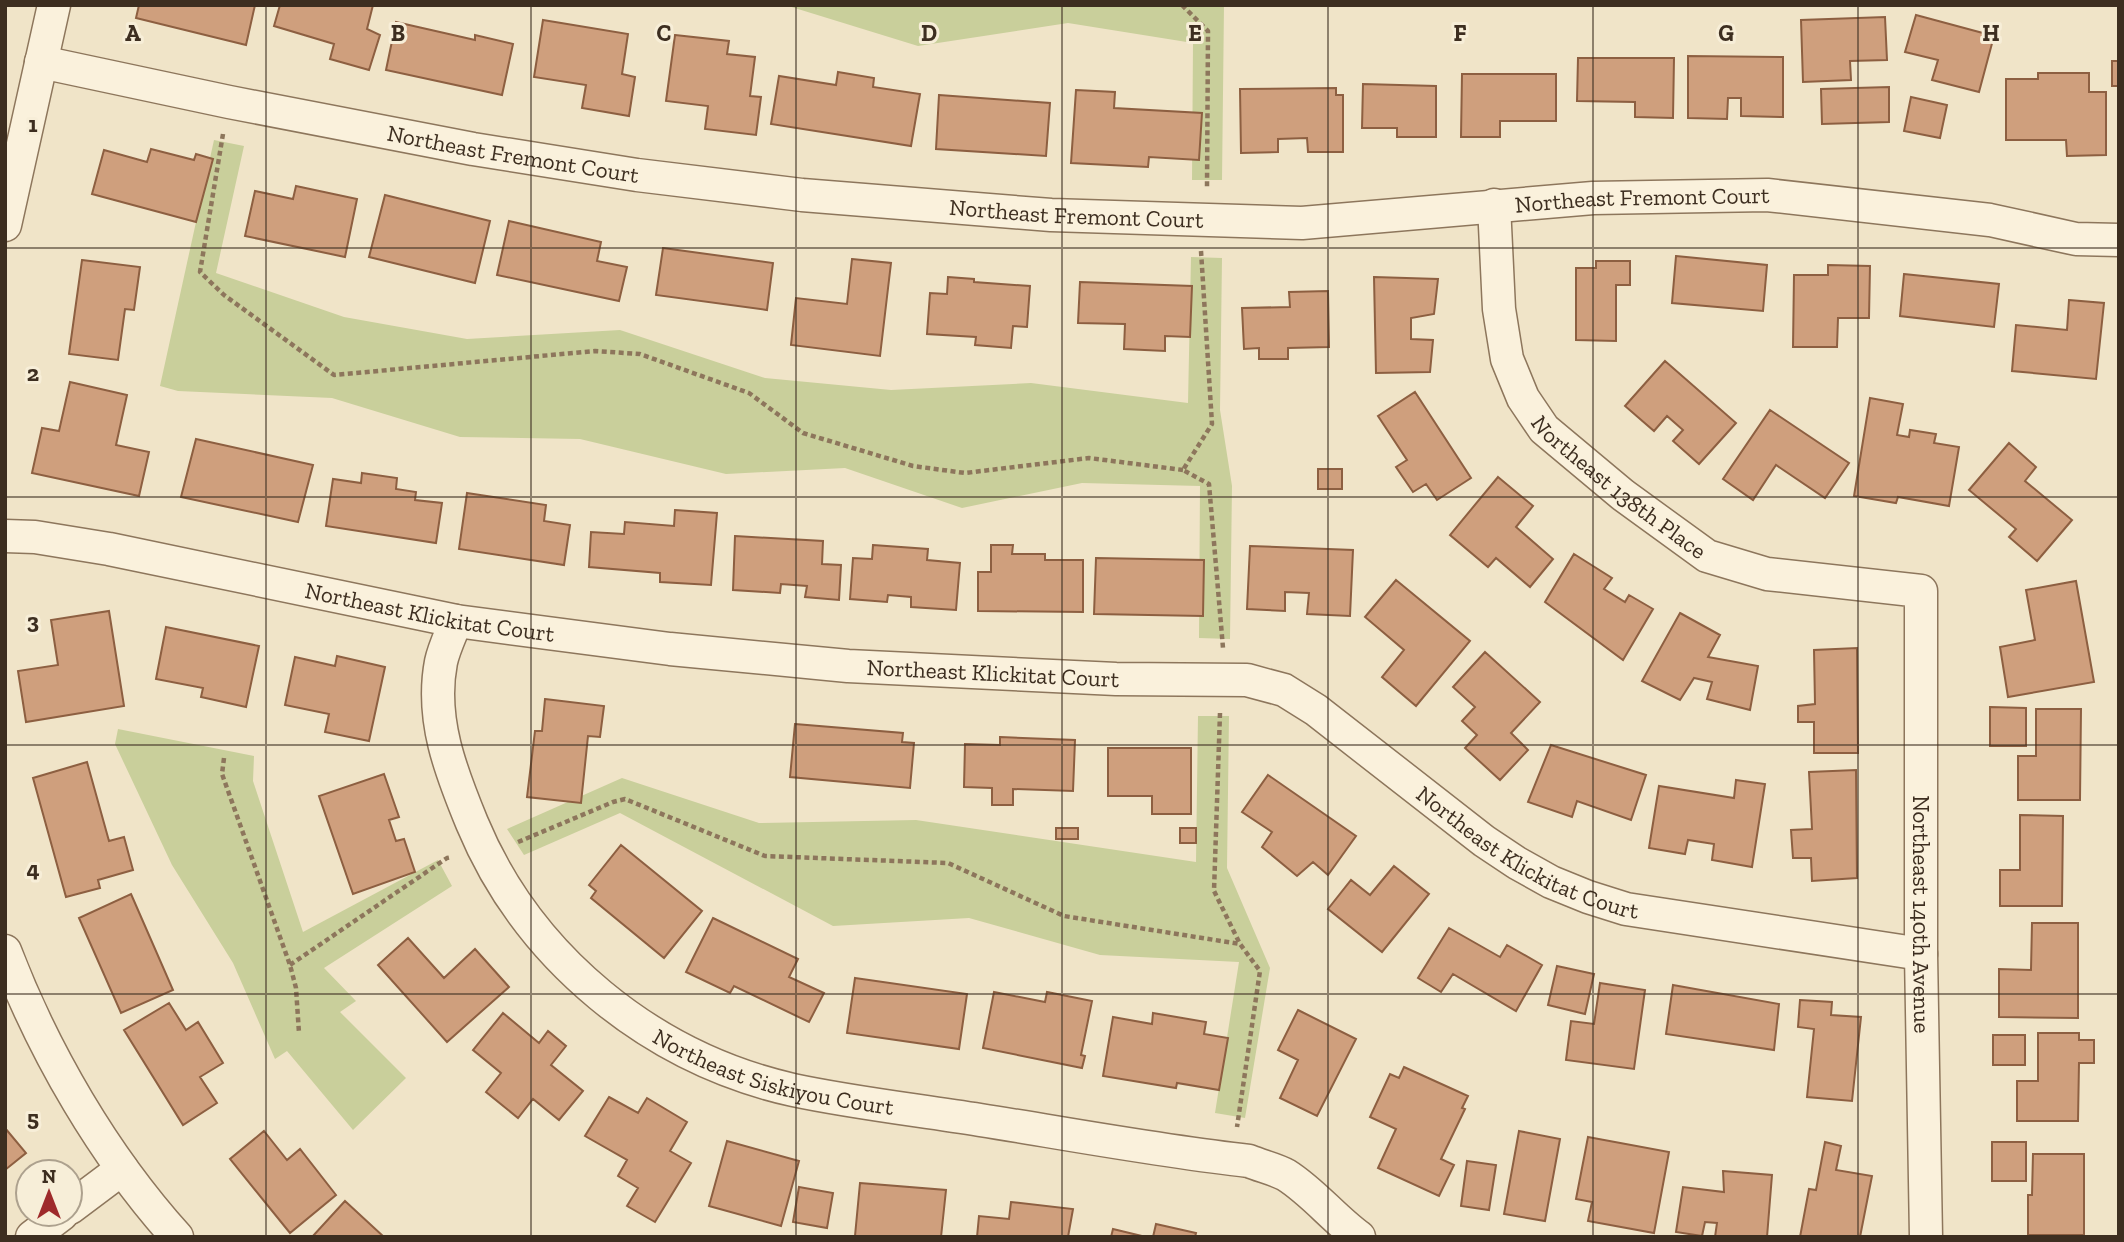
<svg xmlns="http://www.w3.org/2000/svg" width="2124" height="1242" font-family="'Zilla Slab',serif">
<rect width="100%" height="100%" fill="#f0e4c8"/>
<path fill="#c9cf9b" d="M785,5H1224L1222,180H1192L1193,43L1068,23L918,46Z
M214,140L244,146L216,273L344,317L467,339L620,330L765,378L891,390L1031,383L1188,403L1191,257L1222,258L1220,410L1232,486L1230,639L1199,638L1200,486L1082,483L962,508L845,468L726,474L580,439L460,437L332,398L178,391L160,386Z
M1198,716H1229L1227,868L1270,968L1245,1118L1215,1113L1239,962L1100,955L969,918L833,926L620,813L524,855L507,829L622,778L759,823L916,820L1196,862Z
M118,729L254,756L253,781L303,932L438,860L452,886L324,968L356,1001L340,1012L406,1078L353,1130L287,1051L275,1059L233,963L172,865L115,744Z"/>
<path fill="#cf9f7d" stroke="#8d5f41" stroke-width="2" d="M139,5H255L246,45L136,18Z
M280,5H373L367,29L380,35L369,70L330,59L334,44L274,26Z
M1916,15L1994,36L1979,92L1932,80L1938,60L1905,52Z
M1885,17L1887,60L1850,61L1851,80L1803,82L1801,20Z
M543,20L628,34L622,74L635,77L629,116L582,108L586,85L534,77Z
M396,22L475,40V35L513,44L502,95L386,70Z
M675,35L729,41L727,54L755,57L750,96L761,97L756,135L705,129L708,106L666,101Z
M1688,56L1783,57V117L1741,116V98H1728L1727,119L1688,118Z
M1578,58H1674L1673,118L1635,117V102L1577,101Z
M2112,61H2119V86H2112Z
M838,72L874,78L873,87L920,94L911,146L771,124L779,76L836,85Z
M2038,73H2089V92H2106V155L2067,156L2066,140H2006V79H2038Z
M1462,74H1556V121H1500V137H1461Z
M1363,84L1436,86V137H1397V128H1362Z
M1889,87V122L1822,124L1821,89Z
M1336,88V95H1343V152H1308L1307,138L1278,139V152L1241,153L1240,89Z
M1076,90L1115,92L1114,108L1202,113L1199,160L1149,157L1148,167L1071,163Z
M939,95L1050,103L1046,156L936,149Z
M1911,97L1947,105L1940,138L1904,131Z
M151,149L194,160L196,154L213,159L196,222L92,194L104,150L147,162Z
M296,186L357,199L345,257L245,236L255,191L293,199Z
M385,195L490,221L475,283L369,257Z
M509,221L601,242L597,261L627,267L619,301L497,275Z
M663,248L773,263L767,310L656,295Z
M1676,256L1767,265L1763,311L1672,303Z
M852,259L891,263L880,356L791,345L796,298L847,304Z
M82,260L140,267L134,310L125,309L118,360L69,354Z
M1596,261H1630V285H1616V341L1576,340V268H1596Z
M1828,265L1870,266L1869,318H1838L1837,347H1793L1794,275H1828Z
M1904,274L1999,284L1994,327L1900,316Z
M948,277L974,279V282L1030,286L1027,327L1013,326L1011,348L975,345L976,337L927,334L930,293L947,294Z
M1374,277L1438,279L1434,314L1411,318V339L1433,340L1430,372L1376,373Z
M1080,282L1192,286L1190,337L1165,336V351L1124,349L1125,324L1078,323Z
M1328,291L1329,347L1288,348V359H1259V348L1244,349L1242,308L1290,307L1289,292Z
M2069,300L2104,303L2096,379L2012,371L2016,325L2067,330Z
M1665,361L1736,423L1699,464L1673,441L1683,430L1667,416L1654,431L1625,406Z
M70,382L127,395L116,445L149,452L139,496L32,473L42,428L59,431Z
M1415,392L1471,478L1437,500L1426,484L1413,492L1396,467L1407,460L1378,416Z
M1870,398L1903,404L1897,435L1909,437L1910,430L1936,434L1934,443L1959,447L1949,506L1898,497L1896,503L1854,496Z
M1770,410L1849,463L1825,498L1776,465L1753,500L1723,479Z
M196,439L313,465L298,522L181,497Z
M2009,443L2036,467L2025,481L2072,520L2037,561L2009,537L2016,529L1969,490Z
M1318,469H1342V489H1318Z
M362,473L397,478L396,489L416,492L415,500L442,503L436,543L326,526L333,479L361,483Z
M1498,477L1533,506L1516,527L1553,559L1530,587L1496,558L1488,567L1450,535Z
M467,493L546,505L544,521L570,525L564,565L459,549Z
M675,510L717,513L711,585L660,582V573L589,567L591,532L624,534L625,522L674,526Z
M735,536L823,541L822,564L841,565L839,600L805,597L807,586L781,584L780,593L733,590Z
M873,545L928,549L927,560L960,563L956,610L911,607V597L888,595L887,602L850,599L853,558L872,559Z
M991,545H1013L1012,554H1045V560H1083V612L978,611V572H991Z
M1250,546L1353,550L1350,616L1307,614L1309,593L1285,592V611L1247,609Z
M1574,554L1612,578L1604,589L1625,602L1629,595L1653,609L1623,660L1545,602Z
M1096,558L1204,560L1203,616L1094,614Z
M1396,580L1470,641L1416,706L1382,677L1404,650L1365,617Z
M2076,581L2094,682L2008,697L2000,647L2035,640L2026,590Z
M109,611L124,706L26,722L18,671L58,665L51,620Z
M1680,613L1720,635L1708,657L1758,666L1750,710L1707,699L1712,682L1694,678L1680,700L1642,681Z
M166,627L259,646L246,707L201,697L203,688L156,679Z
M1857,648L1858,753H1814V722H1798V706L1815,704L1814,650Z
M1485,652L1540,702L1511,733L1528,750L1500,780L1465,748L1477,735L1462,721L1475,707L1453,687Z
M337,656L385,667L369,741L325,732L329,714L285,705L295,657L335,666Z
M545,699L604,706L600,737L588,736L581,803L527,797L535,731H542Z
M1990,707L2026,708V746H1990Z
M2036,709H2081L2080,800H2018V756H2036Z
M795,724L903,733L902,742L914,743L910,788L790,777Z
M1000,737L1075,740L1073,791L1013,789V805H992V788L964,787L965,744L1000,745Z
M1551,745L1646,775L1631,820L1577,801L1572,817L1528,802Z
M1108,748H1191V814H1152V796H1108Z
M87,762L109,841L124,837L133,870L98,880L100,888L66,897L33,778Z
M1856,770L1857,878L1812,881L1811,858H1793L1791,830L1812,829L1809,772Z
M384,774L399,817L389,820L396,841L404,839L415,872L353,894L319,796Z
M1268,775L1356,836L1328,875L1313,862L1297,876L1262,847L1272,832L1242,812Z
M1736,780L1765,784L1752,867L1712,860L1714,844L1688,840L1685,854L1649,848L1659,786L1734,798Z
M2020,815L2063,816L2062,906H2000V870H2020Z
M1056,828H1078V839H1056Z
M1180,828H1196V843H1180Z
M621,845L702,911L664,958L591,898L596,891L589,885Z
M1394,866L1429,894L1382,952L1328,909L1351,880L1370,895Z
M131,894L173,990L121,1013L79,918Z
M713,918L798,959L789,977L824,993L809,1022L734,986L730,993L686,972Z
M2032,923H2078V1018L1999,1017V969L2031,970Z
M1449,928L1500,957L1507,945L1542,965L1516,1011L1453,974L1441,992L1418,978Z
M408,938L444,978L475,949L509,987L447,1042L378,965Z
M1557,966L1594,974L1585,1014L1548,1005Z
M855,978L967,994L959,1049L847,1033Z
M1600,983L1645,990L1634,1069L1566,1060L1571,1021L1594,1024Z
M1673,985L1779,1004L1774,1050L1666,1034Z
M994,992L1045,1002L1047,992L1092,1001L1081,1055L1085,1056L1082,1068L983,1048Z
M1800,1000L1832,1002L1831,1015L1861,1017L1852,1101L1807,1097L1814,1029L1798,1027Z
M169,1003L186,1030L198,1022L223,1063L200,1077L217,1103L183,1125L124,1030Z
M1298,1010L1356,1039L1317,1116L1280,1098L1298,1060L1278,1050Z
M503,1013L539,1043L548,1031L566,1046L551,1065L583,1091L559,1120L533,1099L518,1118L486,1092L501,1073L473,1050Z
M1153,1013L1206,1022L1204,1034L1228,1038L1219,1090L1177,1083L1176,1088L1103,1076L1113,1017L1152,1024Z
M2038,1033H2079V1040H2094V1063H2079L2078,1121H2017V1081H2038Z
M1993,1035H2025V1065H1993Z
M1404,1067L1468,1096L1462,1108L1465,1109L1441,1159L1454,1165L1439,1196L1378,1168L1396,1129L1370,1117L1390,1074L1399,1078Z
M609,1097L638,1113L647,1098L687,1122L670,1151L691,1163L655,1222L627,1206L638,1188L618,1176L627,1160L585,1136Z
M5,1128L26,1153L5,1170Z
M264,1131L287,1160L300,1149L336,1195L290,1233L230,1159Z
M1519,1131L1560,1139L1545,1221L1504,1214Z
M1588,1137L1669,1152L1654,1233L1588,1221L1592,1202L1576,1199Z
M727,1141L799,1161L781,1226L709,1206Z
M1825,1142L1841,1146L1836,1170L1872,1176L1860,1237H1800L1809,1189L1816,1190Z
M1992,1142H2026V1181H1992Z
M2033,1154H2084V1235H2028V1195H2032Z
M1467,1161L1496,1165L1489,1210L1461,1206Z
M1723,1171L1772,1175L1767,1237H1715L1717,1223L1705,1222L1702,1236L1676,1232L1683,1187L1724,1192Z
M860,1183L946,1190L941,1237L855,1236Z
M799,1187L833,1193L827,1228L793,1222Z
M345,1201L384,1237H312Z
M1011,1202L1073,1209L1068,1237H977L979,1216L1009,1219Z
M1156,1224L1196,1233L1195,1237H1153Z
M1113,1229L1146,1237H1111Z"/>
<g fill="none" stroke-linecap="round" stroke-linejoin="round">
<g stroke="#8d765c" stroke-width="35">
<g id="minor">
<path id="s1" d="M41,62L229,102L473,149L637,175L802,195L1051,215L1302,223L1593,198L1767,195L1990,220L2076,239L2119,240"/>
<path id="s2" d="M1494,205L1499,309L1507,359L1523,398L1544,429L1623,495L1707,556L1767,574L1921,591V954L1926,1237"/>
<path d="M5,225L54,5"/>
<path id="s3" d="M5,536L35,537L109,549L456,621L670,649L848,666L1116,679L1247,680L1284,690L1316,710L1484,841L1517,863L1551,882L1588,897L1626,909L1921,954"/>
<path id="s4" d="M456,621C451,634 444,648 441,662C430,719 451,772 472,823C528,958 651,1058 793,1090C854,1103 918,1110 980,1120C1069,1134 1159,1151 1249,1161C1261,1166 1275,1169 1286,1175C1313,1192 1333,1218 1359,1237"/>
<path d="M5,951C44,1053 104,1156 177,1237"/>
<path d="M70,1208L122,1169"/>
<path d="M32,1237L62,1214"/>
</g>
</g>
<path stroke="#8d765c" stroke-width="4.5" stroke-dasharray="5 3.5" stroke-linecap="butt" d="M1182,5L1208,31L1207,187
M223,134L200,272L224,295L334,375L595,351L640,354L749,393L803,433L913,466L965,473L1089,458L1183,470
M1201,251L1212,424L1183,470L1209,484L1223,648
M1220,713L1214,891L1240,944L1260,971L1237,1127
M224,758L222,774L290,965L296,988L299,1033
M518,842L613,802L625,799L765,856L948,863L1064,916L1240,944
M290,965L447,858L452,857"/>
<use href="#minor" stroke="#faf1dc" stroke-width="32"/>
</g>
<path fill="none" stroke="#3d2e20" stroke-width="2" stroke-opacity="0.55" d="M266,5V1237M531,5V1237M796,5V1237M1062,5V1237M1328,5V1237M1593,5V1237M1858,5V1237M5,248H2119M5,497H2119M5,745H2119M5,994H2119"/>
<g text-anchor="middle" stroke-width="6" stroke-linejoin="round" paint-order="stroke">
<g font-size="23" fill="#3d2e20" stroke="#f7eed8">
<text dy="8" stroke="none"><textPath href="#s1" startOffset="481">Northeast Fremont Court</textPath></text>
<text dy="8" stroke="none"><textPath href="#s1" startOffset="1615">Northeast Fremont Court</textPath></text>
<text dy="8" stroke="none"><textPath href="#s1" startOffset="1048">Northeast Fremont Court</textPath></text>
<text dy="8" stroke="none"><textPath href="#s2" startOffset="329">Northeast 138th Place</textPath></text>
<text dy="8" stroke="none"><textPath href="#s3" startOffset="432">Northeast Klickitat Court</textPath></text>
<text dy="8" stroke="none"><textPath href="#s3" startOffset="999">Northeast Klickitat Court</textPath></text>
<text dy="8" stroke="none"><textPath href="#s3" startOffset="1587">Northeast Klickitat Court</textPath></text>
<text dy="8" stroke="none"><textPath href="#s2" startOffset="982">Northeast 140th Avenue</textPath></text>
<text dy="8" stroke="none"><textPath href="#s4" startOffset="620">Northeast Siskiyou Court</textPath></text>
</g>
</g>
<g font-size="23" text-anchor="middle" font-weight="bold" fill="#3d2e20" stroke="#f7eed8" stroke-width="6" stroke-linejoin="round" paint-order="stroke">
<text x="133" y="41">A</text>
<text x="398" y="41">B</text>
<text x="664" y="41">C</text>
<text x="929" y="41">D</text>
<text x="1195" y="41">E</text>
<text x="1460" y="41">F</text>
<text x="1726" y="41">G</text>
<text x="1991" y="41">H</text>
<text x="33" y="132">1</text>
<text x="33" y="381">2</text>
<text x="33" y="629">3</text>
<text x="33" y="877">4</text>
<text x="33" y="1126">5</text>
</g>
<rect width="2124" height="1242" fill="none" stroke="#3d2e20" stroke-width="14"/>
<g transform="translate(49 1193)"><circle r="33" fill="#f7eed8" stroke="#ada18e" stroke-width="2"/>
<path d="M0-5L12 26L0 18L-12 26Z" fill="#9e2a2b"/>
<text y="-10" font-size="19" font-weight="bold" text-anchor="middle" fill="#3d2e20">N</text>
</g>
</svg>
